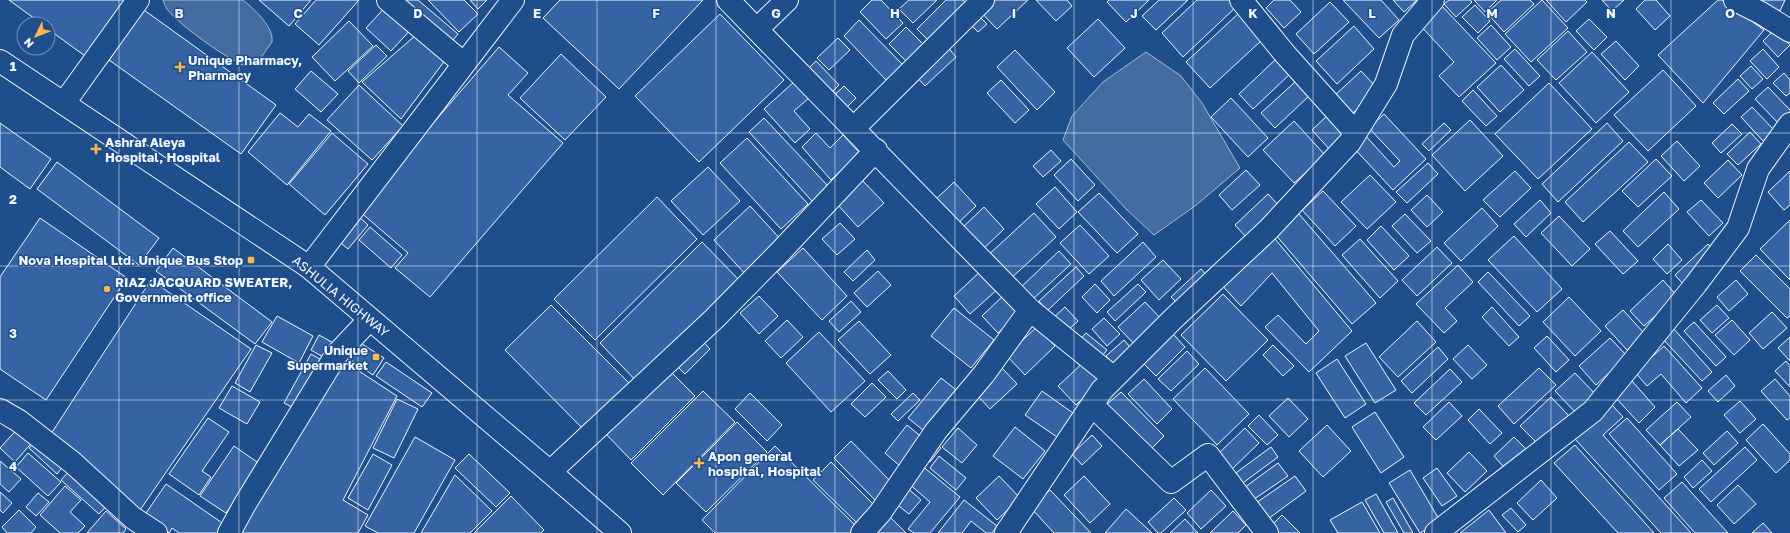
<svg xmlns="http://www.w3.org/2000/svg" width="1790" height="533" font-family="'Golos Text',sans-serif">
<rect width="100%" height="100%" fill="#1f4e8c"/>
<path fill="#446ba0" stroke="#a8bbd7" d="M163,0H243C254,9 274,27 272,42L257,63L245,66C226,58 180,26 167,9C165,6 164,3 163,0Z
M1146,52L1181,76L1202,103L1240,168L1195,206L1154,235L1126,209L1063,140L1072,116L1103,82Z"/>
<path fill="#3563a3" stroke="#f2f6ff" d="M9,0H126L85,56L48,29V24H42Z
M259,0H311L289,26Z
M316,0H359L319,45L295,24Z
M398,0H418L458,34L448,46Z
M428,0H464L478,14L459,32Z
M470,0H487L478,9Z
M560,0H703L619,89L543,18Z
M872,0H881L903,23L886,39L860,12Z
M909,0H937L913,23L899,9Z
M946,0H963L968,5L930,42L917,29Z
M990,0H1028L997,29L979,10Z
M1036,0H1067L1072,6L1056,21Z
M1109,0H1149L1126,22L1107,2Z
M1159,0H1188L1156,30L1142,16Z
M1197,0H1229L1236,7L1183,57L1162,33Z
M1274,0H1290L1301,12L1284,28L1266,8Z
M1343,0H1381L1399,20L1379,38Z
M1393,0H1417L1404,12Z
M1449,0H1470L1472,2L1456,17L1444,4Z
M1474,0H1497L1485,12Z
M1501,0H1530L1534,4L1504,32L1487,13Z
M1542,0L1568,28L1531,62L1505,34Z
M1546,0H1585L1587,2L1566,22Z
M1602,0H1624L1612,11Z
M1645,0H1656L1670,16L1655,30L1636,9Z
M1718,0H1722L1764,30L1703,103L1658,55Z
M1753,0H1785L1780,11Z
M1330,2L1349,22L1314,54L1296,34Z
M388,4L413,27L391,51L366,28Z
M1440,4L1496,63L1459,97L1439,76L1454,62L1419,24Z
M1475,5L1490,21L1478,33L1462,17Z
M144,10L276,105L241,154L109,60Z
M1239,13L1263,39L1210,88L1186,62Z
M720,14L784,80L699,162L635,96Z
M977,14L987,24L978,32L968,22Z
M1098,19L1125,48L1094,77L1067,48Z
M1589,19L1607,37L1594,50L1576,31Z
M859,20L903,65L887,81L844,36Z
M349,21L373,46L335,81L312,57Z
M1491,25L1511,47L1497,60L1477,38Z
M1354,26L1374,49L1337,84L1316,61Z
M906,27L925,46L908,63L889,44Z
M1775,29L1790,45L1778,57L1763,41Z
M1568,31L1587,52L1556,80L1537,60Z
M417,34L446,59L401,119L362,82Z
M838,38L850,50L829,70L817,58Z
M1616,41L1639,66L1625,80L1601,54Z
M376,45L387,56L359,83L348,71Z
M946,45L956,57L925,86L915,75Z
M499,47L528,73L508,95L563,143L430,297L395,268L408,253L358,210Z
M1515,49L1540,76L1529,86L1504,59Z
M1763,49L1779,67L1767,79L1750,61Z
M1015,50L1055,92L1037,110L997,67Z
M1592,52L1629,92L1596,123L1559,83Z
M561,54L606,97L565,140L520,98Z
M1276,59L1290,74L1253,109L1239,94Z
M816,61L839,85L827,97L804,73Z
M1501,65L1524,90L1500,112L1477,87Z
M1751,66L1763,79L1752,89L1740,76Z
M1663,70L1696,106L1648,151L1614,115Z
M311,71L338,94L321,112L295,89Z
M1361,71L1378,89L1350,116L1333,97Z
M1784,73L1790,80V93L1786,96L1773,83Z
M1738,79L1749,91L1724,114L1713,103Z
M1001,80L1029,110L1015,123L987,93Z
M795,81L810,97L794,111L810,129L795,143L764,109Z
M1295,82L1309,96L1275,128L1261,113Z
M1549,83L1592,129L1538,179L1495,134Z
M359,85L403,126L372,160L327,120Z
M844,86L856,98L842,112L830,99Z
M1768,87L1790,110V116L1780,125L1755,99Z
M1473,90L1497,116L1486,126L1462,101Z
M1231,98L1268,138L1248,157L1211,117Z
M1752,107L1775,131L1764,142L1741,117Z
M280,113L298,127L309,114L331,131L287,185L248,152Z
M1329,114L1349,135L1331,151L1312,130Z
M1384,114L1426,159L1393,190L1351,145L1363,133L1394,167L1400,161L1369,128Z
M764,118L828,186L812,201L749,132Z
M1470,120L1503,156L1465,191L1432,155Z
M1294,121L1325,155L1294,183L1263,150Z
M0,123L51,159L30,189L0,167Z
M1444,123L1451,130L1429,151L1422,144Z
M1607,123L1623,141L1558,202L1542,184Z
M1732,124L1742,134L1721,153L1712,143Z
M1750,132L1761,144L1738,165L1727,154Z
M332,133L368,164L325,215L289,184Z
M816,133L830,148L843,135L860,153L831,180L802,147Z
M747,138L808,204L781,229L720,163Z
M1677,141L1700,166L1684,181L1661,156Z
M1629,142L1648,162L1583,222L1565,202Z
M1051,150L1061,161L1043,177L1033,166Z
M1071,159L1095,185L1078,201L1054,175Z
M1656,159L1672,176L1638,207L1622,191Z
M1728,160L1742,175L1718,198L1704,183Z
M57,162L159,238L139,265L37,189Z
M1428,163L1438,174L1407,203L1396,192Z
M708,167L740,201L703,235L671,201Z
M1246,170L1260,185L1232,210L1219,195Z
M1515,171L1531,188L1500,217L1483,200Z
M1790,171V205L1784,210L1768,192Z
M1370,175L1396,202L1367,229L1341,202Z
M862,180L884,203L858,227L837,204Z
M954,182L976,206L956,225L934,201Z
M1055,187L1077,212L1059,229L1036,204Z
M1323,191L1356,226L1335,246L1302,210Z
M1664,192L1679,209L1638,247L1623,231Z
M1099,193L1138,234L1117,253L1078,212Z
M1268,194L1280,207L1247,238L1235,225Z
M1427,195L1443,212L1427,227L1411,210Z
M657,197L697,239L595,340L554,299Z
M1540,200L1551,213L1526,237L1514,224Z
M1701,200L1723,223L1709,236L1687,212Z
M750,206L784,243L747,276L714,240Z
M984,207L1004,229L980,252L960,230Z
M1482,208L1498,226L1461,261L1444,243Z
M1034,213L1056,237L1008,281L986,257Z
M356,214L368,225L348,249L336,239Z
M1299,214L1376,303L1352,324L1275,234Z
M1405,214L1431,241L1417,253L1392,226Z
M1559,216L1590,249L1572,266L1541,233Z
M40,218L127,278L46,400L0,369V277Z
M1790,220V280L1760,249Z
M840,223L855,239L837,255L822,239Z
M1080,225L1109,256L1089,274L1060,243Z
M1381,226L1409,256L1394,270L1367,240Z
M370,227L402,255L391,268L359,240Z
M1610,231L1638,261L1623,274L1595,244Z
M1270,233L1352,331L1309,372L1265,327L1278,315L1306,344L1319,331L1272,273L1241,306L1219,282Z
M1514,236L1562,289L1537,312L1488,260Z
M1360,239L1398,281L1380,298L1342,255Z
M702,242L741,282L639,384L600,343Z
M1143,242L1156,257L1114,296L1101,281Z
M1668,244L1682,260L1667,274L1653,259Z
M1708,244L1717,253L1684,285L1675,275Z
M1437,247L1452,263L1417,296L1402,280Z
M173,248L272,322L255,344L156,271Z
M803,248L847,296L822,320L777,272Z
M867,250L875,260L853,281L844,272Z
M1059,251L1071,264L1032,300L1021,287Z
M1756,255L1790,289V316L1787,318L1740,271Z
M1163,260L1181,279L1159,300L1141,280Z
M1458,265L1473,282L1445,308L1457,321L1444,333L1416,304Z
M1076,267L1084,276L1047,311L1039,301Z
M983,269L1000,287L970,314L954,296Z
M1201,269L1211,281L1182,308L1171,297Z
M878,271L891,285L867,307L854,293Z
M1488,272L1530,316L1519,326L1478,282Z
M151,280L251,349L138,513L49,437Z
M1663,280L1677,296L1644,326L1630,311Z
M1736,280L1748,294L1729,311L1717,297Z
M1095,284L1110,300L1097,313L1082,297Z
M1138,284L1146,292L1115,321L1107,312Z
M1007,292L1023,310L998,333L982,316Z
M1223,294L1268,340L1226,381L1181,335Z
M759,296L778,316L759,334L740,313Z
M1569,297L1601,331L1575,356L1543,322Z
M851,301L861,312L839,332L829,321Z
M1145,302L1163,321L1136,346L1118,327Z
M551,305L632,386L586,432L505,350Z
M1717,305L1729,318L1712,333L1700,320Z
M1065,307L1078,321L1066,332L1053,318Z
M1492,307L1519,337L1509,346L1482,317Z
M954,308L994,340L971,368L931,336Z
M1623,310L1644,333L1627,350L1605,326Z
M1772,312L1787,328L1763,349L1749,333Z
M277,316L313,336L299,363L262,342Z
M1104,318L1120,334L1107,346L1092,329Z
M787,320L803,337L781,358L765,341Z
M1732,320L1750,340L1734,355L1715,335Z
M859,321L891,355L870,374L838,340Z
M1417,321L1436,342L1398,377L1379,357Z
M1694,322L1726,357L1716,366L1684,331Z
M1037,327L1055,346L1025,375L1006,355Z
M1673,328L1712,372L1702,381L1662,338Z
M819,332L865,381L831,412L786,363Z
M1086,333L1107,350L1099,360L1077,343Z
M1173,334L1185,347L1156,376L1143,363Z
M319,335L337,345L328,360L311,350Z
M1547,336L1569,360L1556,372L1534,348Z
M699,337L710,349L685,374L673,362Z
M1790,337V361L1778,348Z
M1610,338L1627,356L1596,385L1579,366Z
M356,340L384,358L373,375L345,356Z
M1124,340L1135,353L1118,369L1106,356Z
M1366,343L1396,390L1375,403L1345,356Z
M256,345L272,353L250,392L235,383Z
M1273,345L1294,366L1283,376L1263,355Z
M1468,345L1487,365L1472,379L1453,359Z
M1664,346L1702,388L1686,403L1661,374L1647,386L1635,372Z
M1438,347L1448,359L1412,393L1401,381Z
M1187,351L1199,364L1171,391L1158,379Z
M311,354L325,362L299,411L284,403Z
M339,358L397,396L343,500L368,515L358,533H240Z
M1337,359L1366,404L1345,418L1316,373Z
M1085,361L1103,380L1076,405L1058,386Z
M1786,361L1790,366V387L1775,371Z
M386,362L432,393L422,407L376,376Z
M667,368L695,396L631,460L603,431Z
M1002,368L1017,384L990,409L975,393Z
M1205,368L1249,414L1217,445L1173,399Z
M1539,368L1556,385L1514,424L1498,406Z
M1450,369L1462,382L1426,415L1414,403Z
M888,371L906,390L897,399L878,380Z
M1575,373L1597,396L1577,414L1555,391Z
M1726,375L1735,386L1718,402L1708,391Z
M941,378L960,393L928,434L908,418Z
M1144,379L1172,409L1157,424L1128,394Z
M1775,379L1790,396V418L1787,420L1761,391Z
M1632,381L1655,407L1639,423L1615,397Z
M872,383L886,397L865,417L851,404Z
M232,386L260,402L247,424L219,408Z
M703,391L735,422L663,495L631,463Z
M1042,391L1073,413L1057,437L1025,415Z
M1121,392L1164,436L1150,450L1106,405Z
M750,393L782,425L767,441L735,409Z
M913,393L920,400L898,421L891,414Z
M1551,397L1569,416L1538,444L1520,426Z
M1288,398L1308,419L1289,437L1269,416Z
M397,399L418,409L394,458L373,448Z
M1740,401L1756,419L1740,433L1724,415Z
M1449,402L1462,416L1436,440L1423,427Z
M1677,402L1691,417L1660,445L1646,430Z
M1612,405L1623,417L1603,435L1691,533H1661L1575,439Z
M1479,409L1502,433L1490,444L1468,420Z
M1375,412L1404,457L1381,473L1352,427Z
M1259,415L1278,435L1267,445L1248,426Z
M208,418L229,432L202,471L211,477L199,495L169,474Z
M1627,418L1677,474L1659,490L1609,434Z
M737,422L767,452L706,512L676,483Z
M1763,424L1790,454V460L1776,473L1746,440Z
M907,425L924,439L901,467L885,453Z
M1327,425L1351,451L1323,477L1299,451Z
M20,426L35,439L15,462L0,448Z
M1015,427L1045,451L1023,479L993,456Z
M958,428L977,445L962,463L942,447Z
M1245,428L1259,443L1227,474L1213,459Z
M1678,429L1698,450L1679,466L1660,445Z
M1727,431L1738,443L1714,465L1703,453Z
M1092,435L1102,446L1082,465L1072,454Z
M415,437L455,460L414,533H378L365,526Z
M1514,437L1530,453L1509,473L1494,456Z
M37,439L65,464L57,474L29,448Z
M851,441L893,484L876,501L834,458Z
M934,441L941,448L930,462L922,456Z
M1575,445L1654,533H1618L1554,463Z
M234,446L260,464L226,513L200,496Z
M775,446L861,531L859,533H715L702,520Z
M1271,447L1278,457L1236,488L1229,478Z
M1745,447L1757,460L1711,502L1699,489Z
M1469,452L1487,471L1465,492L1447,473Z
M28,453L61,482L48,496L16,467Z
M373,454L392,465L368,510L348,498Z
M469,454L510,493L496,507L455,468Z
M939,456L966,478L956,490L930,468Z
M1702,460L1712,471L1693,488L1684,477Z
M0,461L21,479L9,492L0,484Z
M831,462L878,509L860,526L813,480Z
M1278,463L1288,476L1250,502L1241,490Z
M921,465L960,497L930,533H914L908,529L930,502L907,482Z
M72,468L110,502L99,514L61,480Z
M1437,468L1457,496L1442,506L1423,478Z
M1410,470L1440,521L1420,533L1389,483Z
M455,475L492,511L470,533H421Z
M999,476L1020,498L997,520L976,498Z
M1084,476L1110,504L1090,523L1064,495Z
M1295,476L1306,491L1268,519L1256,503Z
M1541,480L1557,498L1533,520L1517,503Z
M1682,482L1728,533H1695L1664,498Z
M166,484L228,527L224,533H179L172,528L169,533L144,516Z
M904,485L921,500L909,514L891,500Z
M1738,485L1756,504L1734,524L1717,505Z
M65,486L81,500L70,512L85,526L78,533H60L40,515Z
M1050,490L1091,533H1054L1031,508Z
M1211,490L1226,506L1201,529L1187,513Z
M0,492L12,503L3,513L0,510Z
M38,493L49,502L36,516L26,507Z
M1376,494L1398,533H1384L1365,500Z
M511,496L544,530L541,533H474Z
M1174,498L1186,510L1161,533H1158L1148,522Z
M1393,498L1413,533H1404L1386,502Z
M964,500L997,526L992,533H986L971,521L962,533H938Z
M1362,502L1380,533H1338L1330,520Z
M1511,508L1526,525L1518,532L1502,515Z
M1126,509L1152,533H1105Z
M19,510L36,527L31,533H7L2,527Z
M1489,510L1506,533H1460Z
M106,511L126,529L123,533H87Z
M1233,511L1246,525L1238,533H1210Z
M887,514L906,533H873Z
M1282,515L1300,533H1269L1266,531Z
M1185,519L1198,533H1170Z
M1763,523L1772,533H1752Z"/>
<g fill="none" stroke-linecap="round" stroke-linejoin="round">
<g stroke="#f2f6ff" stroke-width="24">
<path id="minor" d="M388,0L464,64
M728,0L1030,310L1114,378
M1241,0L1285,54L1355,132
M1735,0L1761,13L1790,31
M757,29L787,0
M64,103L138,0
M854,128L983,0
M309,267L513,0
M1092,405L1171,482L1208,455L1267,533
M0,410L19,421L73,463L133,518L156,533
M550,472L714,319L779,253L876,150
M229,533L245,504L336,355L370,319
M862,533L880,513L936,431L984,374L1030,310
M1006,533L1102,390L1174,318L1269,229L1350,142L1386,84L1403,35L1433,0
M1436,533L1593,411L1696,284L1738,228L1758,169L1790,124"/>
</g>
<g stroke="#f2f6ff" stroke-width="24">
<path id="highway" d="M0,61L309,267L550,472L620,533"/>
</g>
<use href="#minor" stroke="#1f4e8c" stroke-width="22"/>
<use href="#highway" stroke="#1f4e8c" stroke-width="22"/>
</g>
<path fill="none" stroke="#f2f6ff" stroke-width="1" stroke-opacity="0.55" d="M119,0V533M239,0V533M358,0V533M477,0V533M597,0V533M716,0V533M835,0V533M955,0V533M1074,0V533M1193,0V533M1313,0V533M1432,0V533M1551,0V533M1671,0V533M0,133H1790M0,266H1790M0,400H1790"/>
<g fill="#ffb74d" stroke="#1f4e8c" stroke-width="1.5">
<path d="M178 61h4v4h4v4h-4v4h-4v-4h-4v-4h4z"/>
<path d="M94 143h4v4h4v4h-4v4h-4v-4h-4v-4h4z"/>
<rect x="247" y="256" width="8" height="8" rx="2"/>
<circle cx="107" cy="289" r="4"/>
<rect x="372" y="353" width="8" height="8" rx="2"/>
<path d="M697 457h4v4h4v4h-4v4h-4v-4h-4v-4h4z"/>
</g>
<g text-anchor="middle" stroke-width="3" stroke-linejoin="round" paint-order="stroke">
<g font-size="13" font-weight="bold" fill="#f2f6ff" stroke="#1f4e8c" text-anchor="start">
<text x="188" y="65">Unique Pharmacy,<tspan x="188" dy="15">Pharmacy</tspan></text>
<text x="105" y="147">Ashraf Aleya<tspan x="105" dy="15">Hospital, Hospital</tspan></text>
<text x="243" y="265" text-anchor="end">Nova Hospital Ltd. Unique Bus Stop</text>
<text x="115" y="287">RIAZ JACQUARD SWEATER,<tspan x="115" dy="15">Government office</tspan></text>
<text x="368" y="355" text-anchor="end">Unique<tspan x="368" dy="15">Supermarket</tspan></text>
<text x="708" y="461">Apon general<tspan x="708" dy="15">hospital, Hospital</tspan></text>
</g>
<g font-size="13" fill="#f2f6ff" stroke="#1f4e8c">
<text transform="translate(341 296) rotate(39)" y="5">ASHULIA HIGHWAY</text>
</g>
</g>
<g font-size="13" text-anchor="middle" font-weight="bold" fill="#f2f6ff" stroke="#1f4e8c" stroke-width="3" stroke-linejoin="round" paint-order="stroke">
<text x="179" y="18">B</text>
<text x="298" y="18">C</text>
<text x="418" y="18">D</text>
<text x="537" y="18">E</text>
<text x="656" y="18">F</text>
<text x="776" y="18">G</text>
<text x="895" y="18">H</text>
<text x="1014" y="18">I</text>
<text x="1134" y="18">J</text>
<text x="1253" y="18">K</text>
<text x="1372" y="18">L</text>
<text x="1492" y="18">M</text>
<text x="1611" y="18">N</text>
<text x="1730" y="18">O</text>
<text x="13" y="71">1</text>
<text x="13" y="204">2</text>
<text x="13" y="338">3</text>
<text x="13" y="471">4</text>
</g>
<g transform="translate(36 36) rotate(227)"><circle r="19" fill="#1f4e8c" stroke="#7391ba"/>
<path d="M0-3L7 15L0 10L-7 15Z" fill="#ffb74d"/>
<text y="-6" font-size="11" font-weight="bold" text-anchor="middle" fill="#f2f6ff">N</text>
</g>
</svg>
